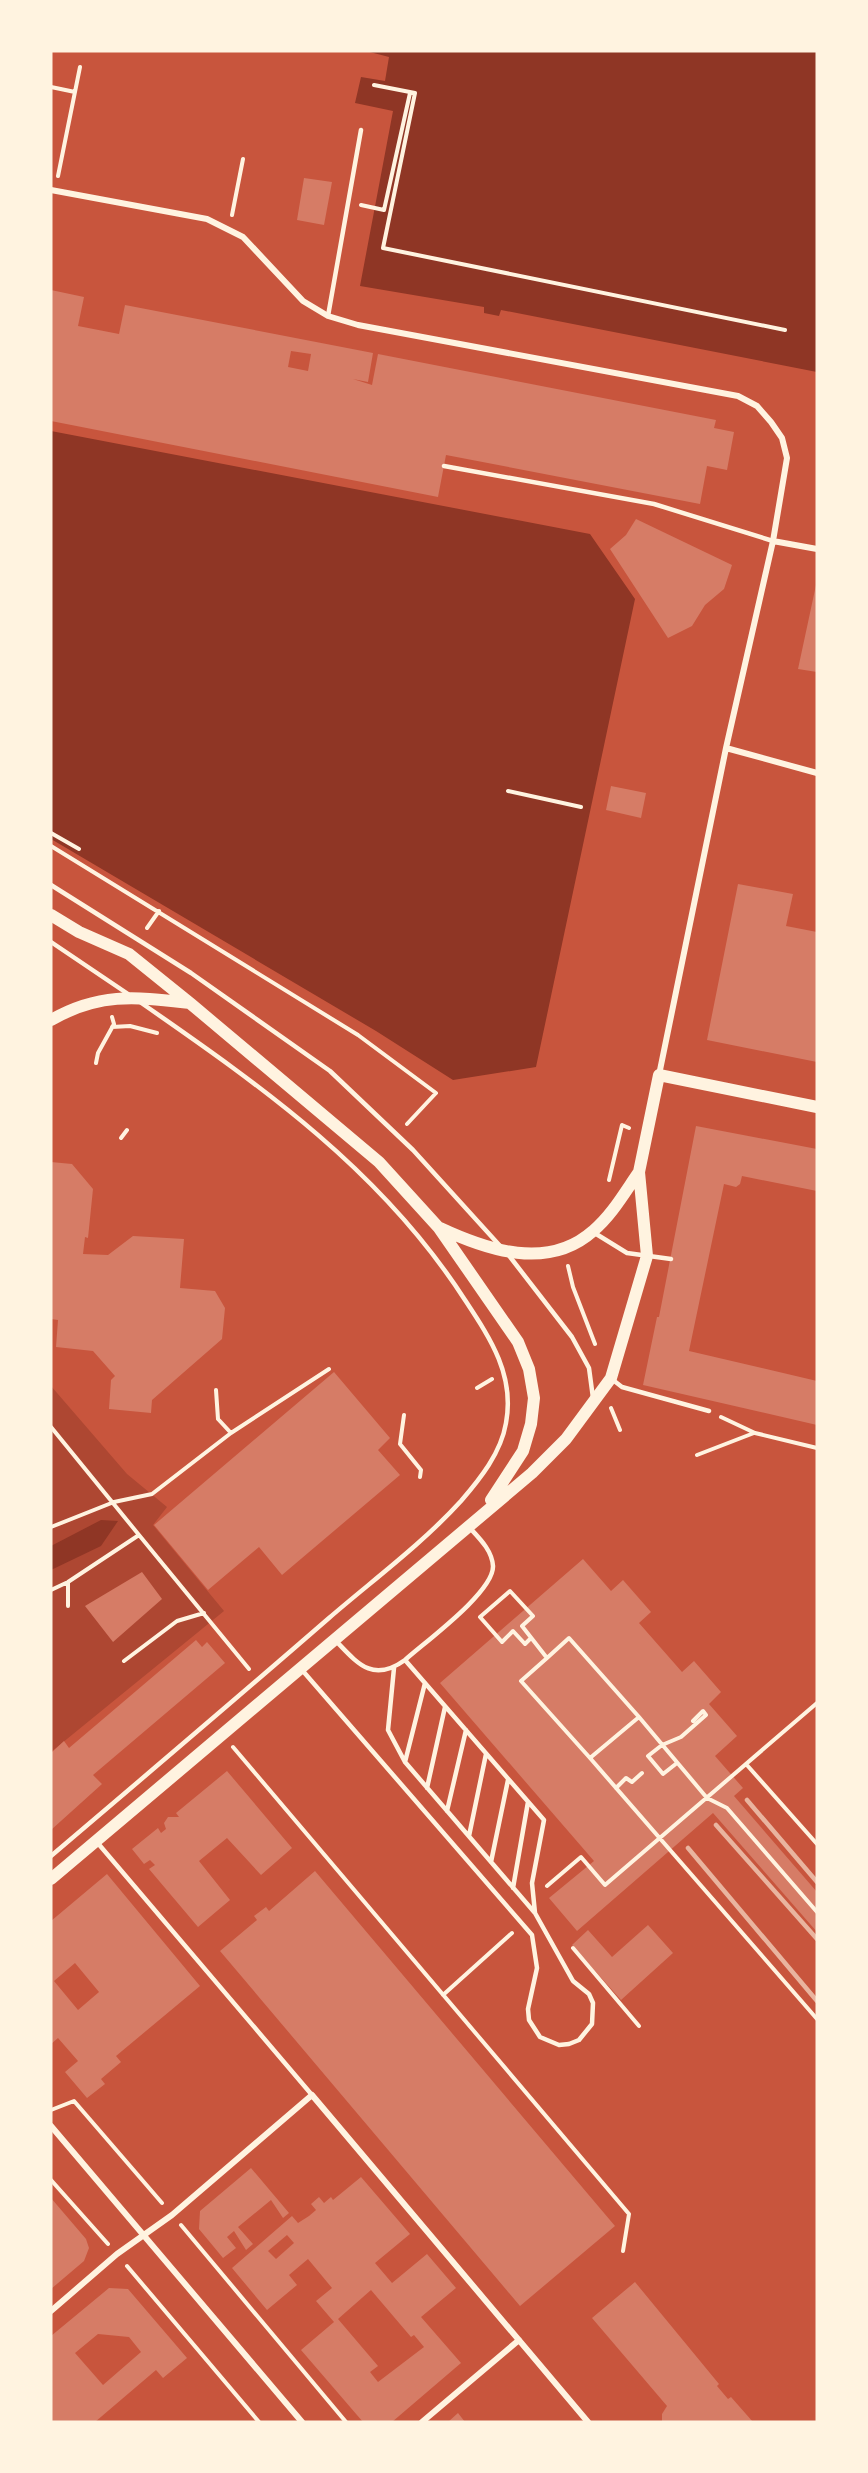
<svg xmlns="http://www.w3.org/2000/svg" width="868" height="2473" font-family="'Golos Text',sans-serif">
<rect width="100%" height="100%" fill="#c8553d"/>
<path fill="#ae4732" d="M51,1386L127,1474L167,1507L153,1525L224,1611L51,1752Z"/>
<path fill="#8f3625" d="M366,51H817V372L501,310L499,316L484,313V307L360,286L393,111L355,103L361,77L385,81L389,57Z
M51,431L590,534L635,599L536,1067L453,1080L376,1031L51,839Z
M101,1520L118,1521L101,1546L51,1570V1546Z"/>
<path fill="#d67c66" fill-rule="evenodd" d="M304,178L332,182L324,225L297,220Z
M51,290L84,297L78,326L119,334L125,305L373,353L368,382L353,379L372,385L378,354L716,420L714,428L734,432L727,470L707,466L700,504L446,455L438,497L51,421ZM291,351L311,354L308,371L288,367Z
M636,519L732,565L724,589L705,605L692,626L668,638L610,549L626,535Z
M816,585H817V672L798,669Z
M611,786L646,793L641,818L606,810Z
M738,884L793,894L786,926L817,932V1062L707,1040Z
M696,1126L817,1149V1191L742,1176L740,1184L736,1187L724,1184L689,1351L817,1381V1425L643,1385L657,1317H659Z
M51,1162L72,1164L93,1189L88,1238L85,1237L83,1254L108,1255L133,1236L184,1239L180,1288L215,1291L225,1308L222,1339L152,1400L151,1413L109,1409L111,1380L115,1376L93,1351L56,1347L58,1320L51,1319Z
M334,1372L390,1438L378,1450L400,1475L282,1575L259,1547L208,1590L154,1525Z
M583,1559L611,1591L623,1580L651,1612L639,1623L682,1672L694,1661L721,1692L709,1704L737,1736L715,1756L743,1788L734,1796L817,1892V1932L713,1813L577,1931L549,1898L594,1861L440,1683Z
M142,1572L162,1599L113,1642L85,1606Z
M196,1640L202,1647L207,1642L225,1663L93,1775L102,1784L51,1830V1753L64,1741L69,1748Z
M227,1771L292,1848L261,1875L227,1838L199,1861L230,1900L198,1927L149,1869L155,1865L150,1860L144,1864L132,1849L158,1828L161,1833L166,1829L164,1823L168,1817H179L176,1813Z
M315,1871L615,2226L520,2306L220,1951L257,1920L254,1916L266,1907L269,1911Z
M107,1874L200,1986L116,2056L121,2062L101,2079L105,2084L87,2098L65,2072L78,2061L58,2038L51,2044V1921ZM75,1963L99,1992L78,2010L54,1981Z
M648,1925L673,1953L621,2000L572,1945L588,1930L612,1957Z
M251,2168L289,2213L283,2218L271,2200L238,2227L253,2244L246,2250L234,2231L227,2237L236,2248L223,2258L199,2229L200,2211Z
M361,2177L410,2234L375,2263L392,2283L427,2254L456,2288L421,2317L461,2363L392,2422H363L301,2350L334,2322L316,2301L332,2288L308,2259L289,2275L297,2285L267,2310L232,2268L292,2216L298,2223L309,2216L316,2210L311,2204L319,2197L324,2203L331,2197L333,2200ZM287,2235L294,2243L276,2259L268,2251ZM371,2290L411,2337L414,2335L424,2347L378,2382L370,2372L378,2366L338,2319Z
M51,2198L86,2239L89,2248L84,2261L51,2289Z
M635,2282L719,2384L717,2386L728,2399L731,2397L753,2422H662V2414L667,2406L592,2318Z
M109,2288L128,2289L187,2358L163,2378L156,2370L95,2422H51V2336ZM98,2334L129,2337L141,2352L103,2385L75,2353Z
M458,2413L465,2422H448Z"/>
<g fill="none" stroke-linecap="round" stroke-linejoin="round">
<path stroke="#fff3e0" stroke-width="4" d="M374,85L415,93L383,248L785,330
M51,87L75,92
M58,176L80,67
M361,205L384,210L410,93
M232,215L243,159
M508,791L581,807
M51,833L79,849
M51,846L358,1035L436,1093L407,1124
M147,928L159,911
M112,1027L130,1026L157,1033
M96,1063L98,1053L114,1024L112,1017
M121,1138L127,1130
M609,1180L622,1125L629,1128
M568,1266L573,1287L595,1344
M477,1388L492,1379
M611,1408L620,1430
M404,1415L400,1444L421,1470L420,1477
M721,1417L755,1433L817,1448
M51,1427L139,1535
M231,1433L329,1369
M697,1455L754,1433
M51,1527L114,1502L152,1494L231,1433L218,1419L216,1390
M51,1590L68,1582L139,1535L249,1669
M68,1606V1582
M530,1639L525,1644L513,1631L502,1642L480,1617L510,1591L533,1616L522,1626L547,1658L521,1681L590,1758
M547,1658L569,1638L639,1717
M124,1661L177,1621L204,1613
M233,1747L629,2214L623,2251
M677,1763L663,1774L648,1756L662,1745L681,1737L706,1715L703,1711L693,1721
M746,1764L817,1844
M616,1788L626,1778L632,1782L642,1773
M547,1886L581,1857L605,1885L817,1703
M817,1912L727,1808L707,1798L639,1717L590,1758L817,2019
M573,1948L639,2026
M443,1995L512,1933
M51,2110L74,2101L162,2203
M51,2180L108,2244
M181,2225L346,2422
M127,2266L259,2422"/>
<path stroke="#fff3e0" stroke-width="4.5" d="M328,316L361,130
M444,466L654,504L773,541
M51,885L191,973L330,1071L413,1150L501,1247
M51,942L131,996
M593,1232L627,1253L671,1259
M507,1253L572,1337L589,1368L593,1398
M613,1380L622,1387L709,1411
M336,1641C358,1664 373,1683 405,1660C425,1642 494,1592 493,1566C492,1550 479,1538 469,1527
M405,1660L544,1820L532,1883L535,1913
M302,1670L532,1935L537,1968L528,2009L529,2020L540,2037L559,2045L569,2044L579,2040L592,2024L593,2003L589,1994L573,1981L535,1913L405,1762L388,1730L394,1668
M405,1762L425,1683
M427,1788L445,1707
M447,1811L466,1730
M469,1836L486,1754
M96,1841L312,2095
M51,1856C144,1777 237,1698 329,1618C373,1580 422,1544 461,1501C480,1479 501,1453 506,1423C515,1375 490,1338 465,1300C382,1171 264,1088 140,1002
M491,1862L508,1780
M513,1888L528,1802"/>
<path stroke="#fff3e0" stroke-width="6" d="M51,190L207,219L243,237L303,301L328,316L358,325L738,396L757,406L771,422L782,438L787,458L773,541L726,748L659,1075
M773,541L817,549
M726,748L817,773
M51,2126L302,2422
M51,2311L117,2254L172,2215L312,2095L588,2422
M422,2422L519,2340"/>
<path stroke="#fff3e0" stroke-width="12" d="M51,915L79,932L129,954L191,1004L379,1162L439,1228L518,1342L529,1369L534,1398L531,1424L523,1451L491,1500
M51,1020C100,992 136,997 190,1003
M440,1228C487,1250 548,1271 593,1231C612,1215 625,1192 639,1172
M51,1879L532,1473L566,1439L611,1378L647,1256L639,1172L659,1075L817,1107"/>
<path stroke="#e9b49f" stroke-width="4.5" d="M747,1800L817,1882
M716,1825L817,1939
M688,1848L817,2001"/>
</g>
<rect width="868" height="2473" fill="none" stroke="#fff3e0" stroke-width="105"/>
</svg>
